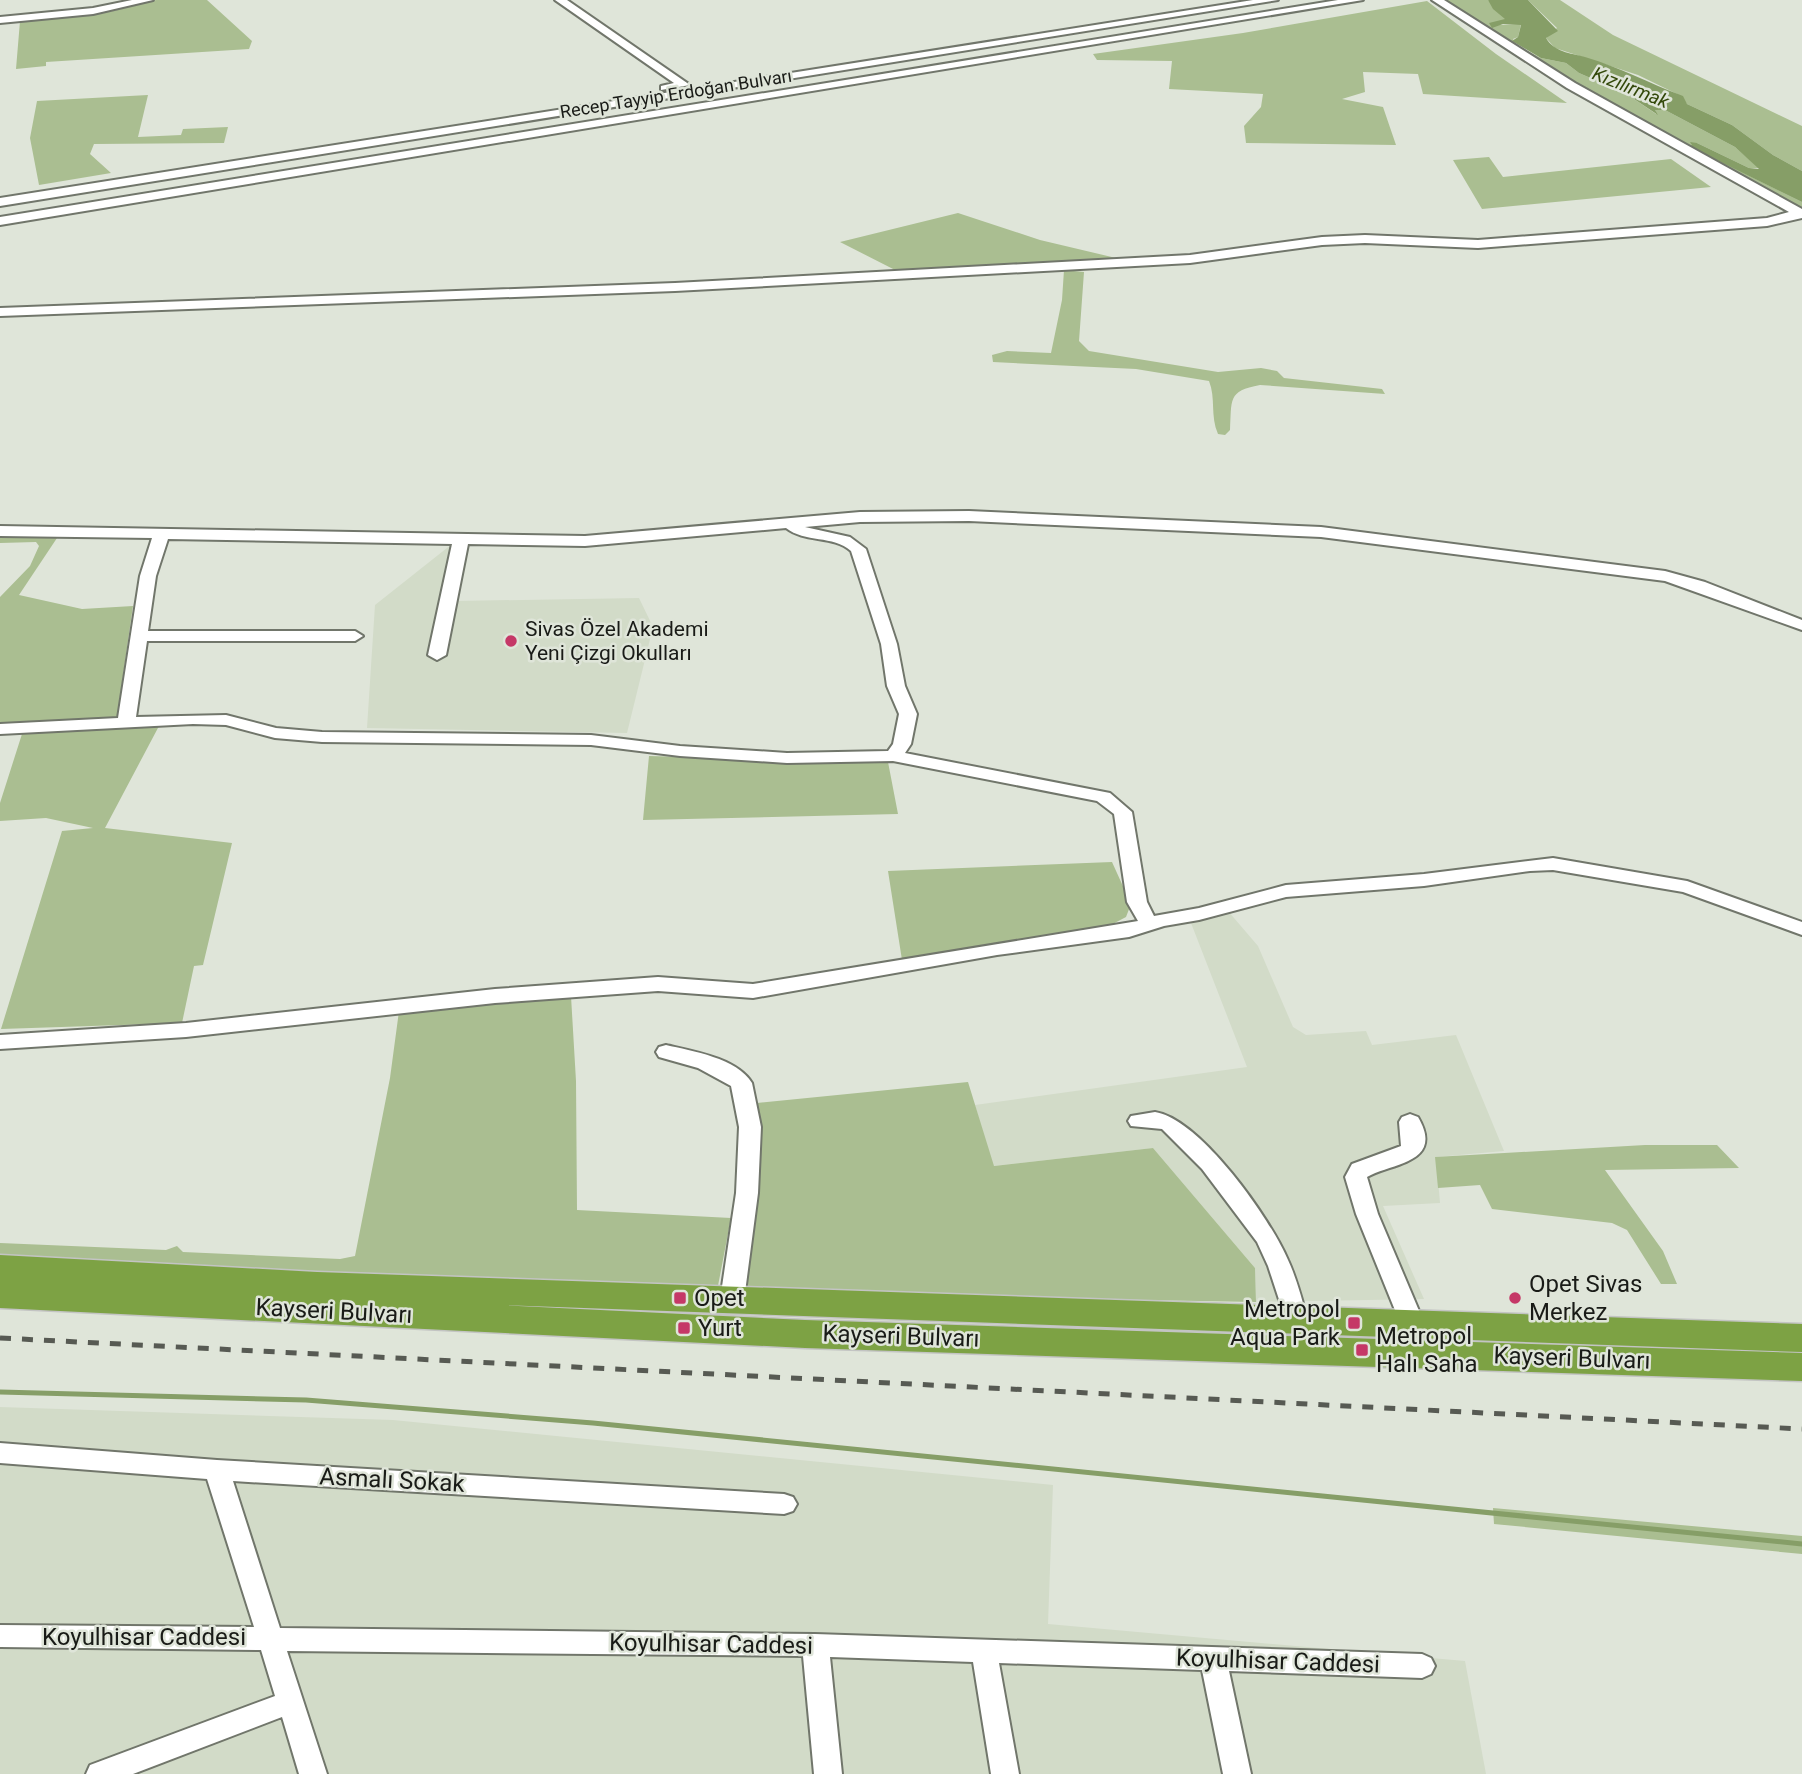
<svg xmlns="http://www.w3.org/2000/svg" width="1802" height="1774" font-family="Roboto,sans-serif">
<rect width="100%" height="100%" fill="#dfe5d9"/>
<path fill="#d2dbc8" d="M452,544L455,601L639,598L653,627L627,733L367,728L375,605Z
M1228,911L1258,946L1293,1027L1306,1035L1366,1031L1372,1045L1456,1035L1504,1151L1436,1157L1440,1203L1383,1206L1424,1299L1256,1302L1255,1268L1153,1148L993,1166L975,1105L1247,1067L1191,923Z
M0,1407L393,1420L1053,1485L1048,1624L1465,1661L1486,1774H0Z"/>
<path fill="#aabe91" d="M156,0H207L252,41L249,49L46,62V66L16,69L20,21L113,11Z
M1442,0H1488L1506,19L1499,25L1521,24L1518,37L1513,39L1516,45L1541,58L1566,63L1579,73L1625,93L1656,114L1655,110H1665L1735,147L1759,168H1749L1697,143L1689,146L1802,202V210L1591,96Z
M1528,0H1560L1613,35L1802,126V171L1773,155L1732,125L1687,104L1677,94L1638,75L1555,48L1546,38L1557,28Z
M1427,1L1496,54L1567,103L1423,94L1418,74L1363,72L1365,92L1342,99L1383,107L1396,145L1246,143L1244,126L1261,107L1263,94L1169,89L1172,61L1097,60L1093,54L1243,33Z
M148,95L138,137L181,135L183,129L228,127L224,143L94,144L90,154L111,173L39,185L30,138L37,101Z
M1489,157L1503,177L1671,159L1711,187L1482,209L1453,160Z
M958,213L1040,240L1116,258L1098,262L899,272L840,242Z
M1064,270L1084,272L1079,341L1089,351L1218,372L1261,368L1277,371L1284,378L1382,389L1385,394L1260,385C1227,391 1232,400 1230,430L1225,435L1218,434C1210,416 1216,398 1209,381L1136,369L993,362L992,355L1007,351L1051,353L1062,300Z
M0,534L59,535L19,595L82,609L133,606L117,717L0,725V597L30,566L39,546L36,542L0,543Z
M159,726L105,828L232,843L203,965L194,966L182,1023L1,1029L62,831L93,828L46,818L0,821V803L22,734Z
M649,756L888,762L898,814L643,820Z
M1112,862L1131,904L1126,917L1103,929L902,960L888,871Z
M571,996L576,1081L577,1210L731,1218L717,1291L0,1257V1243L166,1250L177,1246L183,1252L340,1259L355,1256L390,1078L399,1011Z
M968,1082L994,1166L1153,1148L1255,1268L1256,1302L746,1293L757,1103Z
M1645,1145H1717L1739,1168L1605,1170L1663,1251L1677,1284H1661L1627,1230L1612,1223L1492,1209L1480,1185L1438,1188L1435,1157Z
M1493,1508L1802,1536V1554L1494,1524Z"/>
<path fill="#869e67" d="M1488,0H1528L1558,31L1546,38C1554,52 1570,53 1585,57C1622,68 1648,83 1683,96L1687,104L1732,125L1773,155L1802,171V202L1688,146L1692,145L1690,142L1697,143L1749,168L1759,169L1735,147L1665,110H1655L1658,115L1625,93L1579,73L1566,63L1541,58L1512,41L1518,37L1521,25L1503,24L1492,28L1489,23L1505,19L1493,9Z"/>
<g fill="none" stroke-linecap="round" stroke-linejoin="round">
<path stroke="#869e67" stroke-width="5" d="M0,1392L306,1400L593,1423L1802,1544"/>
<g stroke="#71766b" stroke-width="4">
<path id="minor" d="M132,0H153L93,14L0,23V17L93,8Z
M555,0H567L690,85L661,90V86L674,83Z
M1253,0H1278L0,206V198Z
M1338,0H1363L0,225V217Z
M1432,0H1444L1575,83L1802,209V218L1767,226L1478,248L1365,243L1322,245L1190,263L675,291L0,316V308L675,283L1190,255L1322,237L1365,235L1478,240L1767,218L1789,212L1567,88Z
M969,511L1321,527L1665,571L1705,582L1802,620V630L1665,581L1321,537L969,521L860,522L805,527L850,537L866,549L897,644L905,686L917,714L911,744L905,753L1110,793L1132,812L1147,902L1154,916L1199,908L1286,885L1424,874L1553,858L1687,881L1802,922V935L1683,892L1553,870L1530,871L1424,886L1286,897L1199,920L1164,926L1129,937L997,955L753,998L658,991L495,1003L186,1037L0,1049V1035L186,1023L495,989L658,977L753,984L1138,921L1127,902L1114,814L1097,801L893,761L787,763L680,756L591,745L322,742L275,738L226,725L193,724L0,734V724L118,718L140,576L152,538L0,536V526L585,536L860,512ZM786,528C805,543 833,535 851,551L881,644L887,686L899,714L893,744L888,751L787,753L680,746L591,735L322,732L276,728L226,715L136,717L147,641H355L363,636L355,631H148L156,576L168,539L452,544L428,655L437,660L446,655L468,544L585,546Z
M666,1045C692,1051 737,1058 752,1083L761,1127L758,1193L744,1300L740,1306L732,1309L724,1306L720,1300L736,1193L739,1127L731,1086L698,1068L659,1057L656,1052L659,1047Z
M1155,1112C1200,1119 1270,1218 1288,1260C1297,1279 1302,1300 1308,1321L1304,1327L1296,1330L1288,1327L1268,1266L1257,1242L1202,1169L1162,1129L1131,1126L1128,1121L1131,1116Z
M1410,1114L1418,1117C1445,1163 1392,1163 1367,1177L1378,1214L1425,1325L1421,1331L1413,1334L1405,1331L1401,1325L1356,1214L1345,1177L1352,1164L1401,1146L1399,1122L1402,1117Z
M0,1443L217,1460L784,1494L793,1497L797,1504L793,1511L784,1514L233,1481L280,1628L815,1634L1422,1654L1431,1658L1435,1666L1431,1674L1422,1678L1229,1671L1251,1774H1223L1202,1670L999,1663L1019,1774H991L973,1662L830,1657L842,1774H814L803,1656L287,1651L327,1774H299L282,1717L133,1774H86L90,1765L275,1696L261,1650L0,1647V1625L254,1627L207,1479L0,1463Z"/>
</g>
<g stroke="#c3c4c3" stroke-width="3">
<path id="highway" d="M0,1255L317,1272L1802,1324V1352L498,1305L805,1320L1802,1353V1381L805,1348L0,1308Z"/>
</g>
<use href="#minor" fill="#fff" fill-rule="evenodd"/>
<use href="#highway" fill="#7da244" fill-rule="evenodd"/>
<path stroke="#575a53" stroke-width="5" stroke-dasharray="11 11" stroke-linecap="butt" d="M0,1338L1802,1429"/>
</g>
<g fill="#c53867" stroke="#dfe5d9" stroke-width="2.5">
<circle cx="511" cy="641" r="7"/>
<rect x="673" y="1291" width="14" height="14" rx="3.5"/>
<circle cx="1515" cy="1298" r="7"/>
<rect x="1347" y="1316" width="14" height="14" rx="3.5"/>
<rect x="677" y="1321" width="14" height="14" rx="3.5"/>
<rect x="1355" y="1343" width="14" height="14" rx="3.5"/>
</g>
<g text-anchor="middle" stroke-width="5" stroke-linejoin="round" paint-order="stroke">
<g font-size="18" fill="#191b17" stroke="#dfe5d9">
<text transform="translate(676 94) rotate(-9)" y="6">Recep Tayyip Erdoğan Bulvarı</text>
</g>
<g font-size="19" font-style="italic" fill="#324809" stroke="#dfe5d9">
<text transform="translate(1631 87) rotate(22)" y="7">Kızılırmak</text>
</g>
<g font-size="21" fill="#191b17" stroke="#dfe5d9" text-anchor="start">
<text x="525" y="636">Sivas Özel Akademi<tspan x="525" dy="24">Yeni Çizgi Okulları</tspan></text>
</g>
<g font-size="24" fill="#191b17" stroke="#dfe5d9" text-anchor="start">
<text x="1529" y="1292">Opet Sivas<tspan x="1529" dy="28">Merkez</tspan></text>
<text x="694" y="1306">Opet</text>
<text x="1340" y="1317" text-anchor="end">Metropol<tspan x="1340" dy="28">Aqua Park</tspan></text>
<text x="698" y="1336">Yurt</text>
<text x="1376" y="1344">Metropol<tspan x="1376" dy="28">Halı Saha</tspan></text>
</g>
<g font-size="24" fill="#191b17" stroke="#dfe5d9">
<text transform="translate(334 1311) rotate(3)" y="8">Kayseri Bulvarı</text>
<text transform="translate(901 1336) rotate(2)" y="8">Kayseri Bulvarı</text>
<text transform="translate(1572 1358) rotate(2)" y="8">Kayseri Bulvarı</text>
<text transform="translate(392 1480) rotate(3)" y="8">Asmalı Sokak</text>
<text x="144" y="1645">Koyulhisar Caddesi</text>
<text transform="translate(711 1644) rotate(1)" y="8">Koyulhisar Caddesi</text>
<text transform="translate(1278 1661) rotate(2)" y="8">Koyulhisar Caddesi</text>
</g>
</g>
</svg>
